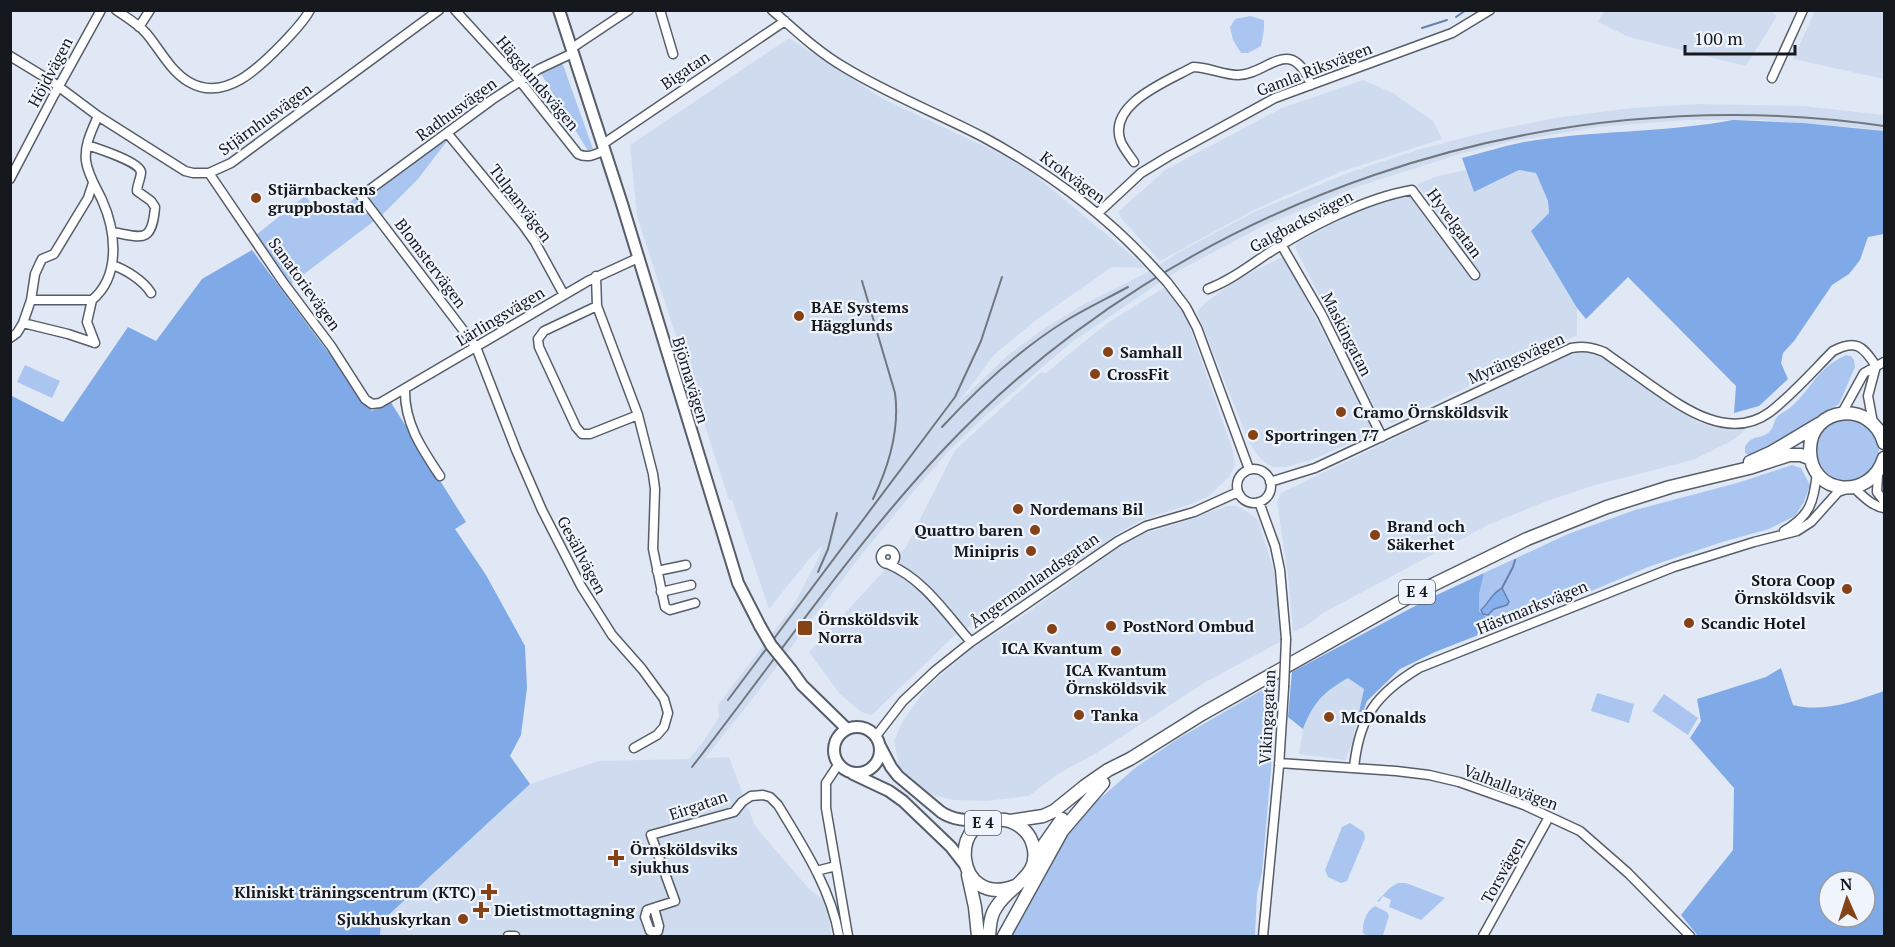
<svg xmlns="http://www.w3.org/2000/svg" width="1895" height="947" font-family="'PT Serif',serif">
<rect width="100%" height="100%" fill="#e0e8f5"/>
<path fill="#cfdcef" d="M1604,11L1770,10L1777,16L1746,66L1629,37L1598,22Z
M1815,11H1884V79L1793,59Z
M789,38L883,99L999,153L1031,172L1147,268L1112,267L1036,320L994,355L958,403L1007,356L1042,330L1084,304L1148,272L1181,251L1256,211L1348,173L1417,150L1490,131L1555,118L1631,108L1698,104L1803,106L1884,115V131L1853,127L1760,120H1688L1598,127L1509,142L1460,154L1359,186L1265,225L1174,273L1072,342L987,414L947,453L914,491L858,559L743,711L705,758L729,757L755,826L810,890L827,902L831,936H380L381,922L530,784L598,761L689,759L701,745L719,717L718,705L793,606L817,561L823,545L809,559L769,609L732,500H729L637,216L630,145Z
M1363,80L1393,93L1433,121L1442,139L1340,172L1256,209L1160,261L1122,219L1118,212L1165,170L1282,108Z
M1466,170L1474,192L1519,170L1536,173L1548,201L1549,213L1531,231L1577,308V335L1392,423L1380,418L1295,247L1297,243L1370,204L1409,194L1472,278L1478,273L1417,184L1438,176Z
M1284,256L1374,432L1314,459L1286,467H1273L1266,463L1259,457L1249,442L1197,312L1205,303L1238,279Z
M1165,287L1186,316L1233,451L1235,465L1229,477L1209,496L1191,504L1142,520L1122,531L1019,600L968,627L953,637L872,715L866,714L860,711L839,693L809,652L906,547L955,450L1041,372L1046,373L1106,324Z
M1589,351L1598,353L1660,398L1699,423L1726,429L1747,428L1735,439L1693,460L1595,485L1544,502L1488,525L1321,614L1309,624L1293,632L1289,584L1277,502L1281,493L1571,353Z
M1227,506H1236L1242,508L1258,520L1274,571L1279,611L1280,642L1204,683L1095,754L1056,775L1029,796L987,801L954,800L919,792L899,774L898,760L894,741L902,722L928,686L974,647L1017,620L1122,545L1141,534L1170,526Z
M1348,678L1364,689L1352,744L1345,760L1299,754L1303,729L1310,711L1329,689Z"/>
<path fill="#aac6f0" d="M1250,16L1264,20V30L1261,46L1248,53H1241L1233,40L1230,27L1235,19Z
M562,62L593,149L588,151L540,72Z
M442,141H447L418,179L380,217L369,204L370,193Z
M305,196L321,213L334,214L356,197L374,221L291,284L256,235Z
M1846,355L1851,356L1854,360L1855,367L1839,404L1778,442L1749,455L1745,453V447C1752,434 1759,440 1768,433C1774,429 1773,422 1777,417C1781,413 1788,410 1792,406C1813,387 1817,368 1846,355Z
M25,365L60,381L52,398L17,382Z
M1817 450a31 31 0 1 1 62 0a31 31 0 1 1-62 0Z
M1792,465L1801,468L1810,485L1804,502L1795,516L1769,529L1722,542L1648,567L1589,592L1491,630L1485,616L1479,611V595L1484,573L1568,534L1635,510L1737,483Z
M1276,682L1271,770L1262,872L1257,894L1255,936H1007L1034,871L1089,808L1135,768L1176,740Z
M1597,693L1634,704L1629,723L1591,711Z
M1664,694L1698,718L1688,735L1652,711Z
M1350,823L1364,832L1365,838L1347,881L1341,883L1328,877L1325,870L1342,827Z
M1398,883H1406L1445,898L1421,920L1389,907L1391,900L1383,896L1379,902L1377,901L1391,887Z
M1375,906L1387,912L1389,916L1383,935L1380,936H1367L1363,933C1362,923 1366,911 1375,906Z"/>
<path fill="#80a9e7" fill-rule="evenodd" d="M1733,120L1803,123L1884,131V234L1868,237L1860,260L1849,274L1832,285L1794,341L1783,353L1781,363L1788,379L1759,406L1734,413L1736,386L1628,277L1586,319L1577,308L1531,231L1549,213L1548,201L1536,173L1519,170L1474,192L1462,158C1482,153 1503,146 1524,142C1593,130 1664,133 1733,120Z
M252,250L372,411L390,401L466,522L455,529L486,575L525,646L527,688L521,735L510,756L530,784L381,922L380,936H11L10,395L63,422L128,327L156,341L202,279Z
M1484,573L1479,595V611L1485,616L1491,630L1435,652L1400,669L1367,701L1363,712H1359L1364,689L1348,678C1323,692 1313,703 1303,729L1288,717L1292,672L1428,599Z
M1781,668L1793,705C1824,713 1855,701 1884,691V936H1698L1681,915L1733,850L1734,788L1690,738L1701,721L1697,699L1766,677ZM1829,881H1865V917H1829Z"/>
<path fill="#87b0ee" stroke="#6582af" stroke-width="1.5" d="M1502,588L1509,602L1507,605L1494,609L1488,615L1483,614L1481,610C1490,602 1490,595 1502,588Z"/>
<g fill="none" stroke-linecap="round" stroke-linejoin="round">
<path stroke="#6582af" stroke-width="2" d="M1456,17L1466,10
M1422,28L1447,20
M1502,588L1513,567L1515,560"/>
<g stroke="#575e69" stroke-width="11">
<path id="minor" d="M116,10C126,17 138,24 146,33C159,48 170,71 189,82C225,103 260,67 284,42C293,32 303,23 310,10
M455,10L520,81L578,154C588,159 596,154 605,150
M660,10L673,54
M772,10C795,30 818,52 844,67C888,94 937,113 983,137C1046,171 1105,214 1153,267
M139,27L150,10
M572,48L629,10
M573,53L539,69L493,99L361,196L476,347L516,450L542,510L581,586L612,635L642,669L664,699L668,713L664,727L657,735L634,748
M10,56L51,81L98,116L185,171L193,173H209L231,163L439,10
M1772,78L1803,10
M448,134L523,225L535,242L564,295
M603,144L785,21
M87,145C96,148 140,162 141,172C141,178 137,185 137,191L151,201L155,207C152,245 141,237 112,232
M1134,162C1130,156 1124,149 1121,142C1106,104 1168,81 1193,67C1208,67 1223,75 1238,75C1267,75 1291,33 1311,85
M209,173L283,282L331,346L365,399L372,404L380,403L588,281L638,258
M10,179L54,95L101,10
M1098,213L1141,173L1169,156L1275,98L1452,33L1490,10
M1282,246L1322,315L1382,437
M112,265C125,269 144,281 151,293
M596,276L597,306L638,415L653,474L655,489L653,549L665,607L670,610L695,603
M1167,282L1186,307L1197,328L1249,469
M1208,289C1229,281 1246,268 1264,256C1305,229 1364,198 1412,190L1475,275
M31,300H92C121,276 116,231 102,200C96,187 88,175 86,161C84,145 92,130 98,116
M92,300L87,322L95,343
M597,306L544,331L538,339L539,347L576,427L582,434H590L638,415
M23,323L68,334L95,343
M10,338L17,333L23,323L31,300L35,274L40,263L42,259L54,254L88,198L93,183
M405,389C404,423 422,449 440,476
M1842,413L1864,373L1884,362
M1873,423L1868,396L1876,366
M1237 486a17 17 0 1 1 34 0a17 17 0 1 1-34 0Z
M1878,474L1877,492L1884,501
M1270,482L1315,468L1571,348C1584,346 1592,347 1604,352C1619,363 1634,373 1649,384C1683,408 1729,442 1770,412C1791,396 1814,370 1833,351C1856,339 1863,346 1876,366
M1854,488C1863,496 1872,506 1884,508
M1259,502L1275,546L1280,570L1286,639
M1784,531C1810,516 1814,502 1817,472
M881 557a7 7 0 1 1 14 0a7 7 0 1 1-14 0Z
M888,564C924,579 946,614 971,642
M657,571L686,565
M661,592L691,585
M876,736L903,701L936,670L971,642L1118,541L1146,526L1194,512L1238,492
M1279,763L1396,771L1429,775L1459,782L1524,805L1580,831L1628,873L1690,936
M838,765L826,783V808L848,936
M1354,768C1359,717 1376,694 1419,668L1674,567L1754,542L1797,531L1811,522L1838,492L1846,489
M816,871L836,866
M654,908L659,926L658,931H650L645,917L647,910L675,901L651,835L734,812L742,802L751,796L763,795L770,797L778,805C803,846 831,889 839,936
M508,936H515
M1263,936L1279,766L1284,687
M1483,936L1549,817"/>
</g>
<g stroke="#575e69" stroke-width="14">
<path id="major" d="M559,10L622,204L738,583L760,626
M792,671L802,685L847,729
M834 750a23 23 0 1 1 46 0a23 23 0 1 1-46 0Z
M880,746L891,767L898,776L941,812C956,822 972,820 989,821
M853,774L889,791L903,801L951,847L965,865"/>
</g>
<g stroke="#575e69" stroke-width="15">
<path id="highway" d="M1884,443C1872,399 1810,406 1810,450C1810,496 1871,501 1884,458
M1750,462L1772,452L1819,424
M1010,821L1043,816L1054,811L1085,786L1108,770L1130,759L1202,714L1414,594L1527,539L1607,507L1670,487L1749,468L1789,455H1801L1811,459
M1034,859L1062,819
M968,875L975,907L978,936
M989,936C990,926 990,915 997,906C1011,884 1044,875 1032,842C1028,831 1017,822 1005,820C946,811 954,910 1015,886
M1004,936L1062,831L1103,783"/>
</g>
<use href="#minor" stroke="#fff" stroke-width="8"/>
<use href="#major" stroke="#fff" stroke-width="10"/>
<use href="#highway" stroke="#fff" stroke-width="12"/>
<path stroke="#72777f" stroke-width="2" d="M862,281L895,393C900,430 889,466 873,499
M942,427C980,386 1020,349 1067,320C1087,308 1108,298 1128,287
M818,572L828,549L837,513
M728,700L955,397L981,341L1002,277
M692,767C774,662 852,547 943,450C1180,198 1544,76 1884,126"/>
<g stroke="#575e69" stroke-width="11" stroke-linecap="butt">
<path id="minor-bridge" d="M1153,267L1167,282
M1284,687L1286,639"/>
</g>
<g stroke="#575e69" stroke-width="14" stroke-linecap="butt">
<path id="major-bridge" d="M760,626L771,645L792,671"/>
</g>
<use href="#minor-bridge" stroke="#fff" stroke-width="8"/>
<use href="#major-bridge" stroke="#fff" stroke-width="10"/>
</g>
<g fill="#864217" stroke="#f0f5fd" stroke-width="2">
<circle cx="256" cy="198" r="6"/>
<circle cx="799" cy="316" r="6"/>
<circle cx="1108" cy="352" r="6"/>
<circle cx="1095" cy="374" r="6"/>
<circle cx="1341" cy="412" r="6"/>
<circle cx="1253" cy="435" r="6"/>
<circle cx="1018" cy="509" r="6"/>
<circle cx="1035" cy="530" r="6"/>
<circle cx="1375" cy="535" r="6"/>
<circle cx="1031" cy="551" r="6"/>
<circle cx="1847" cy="589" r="6"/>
<circle cx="1689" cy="623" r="6"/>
<circle cx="1111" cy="626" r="6"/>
<rect x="797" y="620" width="16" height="16" rx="3"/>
<circle cx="1052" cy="629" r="6"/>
<circle cx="1116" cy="651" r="6"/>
<circle cx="1079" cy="715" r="6"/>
<circle cx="1329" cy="717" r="6"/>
<path d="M613 849h6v6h6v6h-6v6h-6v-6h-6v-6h6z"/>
<path d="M486 883h6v6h6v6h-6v6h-6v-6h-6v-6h6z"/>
<path d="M478 901h6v6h6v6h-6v6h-6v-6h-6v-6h6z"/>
<circle cx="463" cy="919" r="6"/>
</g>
<g text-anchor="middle" stroke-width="4.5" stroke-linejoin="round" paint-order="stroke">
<g fill="#f0f5fd" stroke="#575a60" stroke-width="1.5">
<rect x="1399" y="580" width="36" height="24" rx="4.5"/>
<rect x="965" y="811" width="36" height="24" rx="4.5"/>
</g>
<g font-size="15" font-weight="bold" fill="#15181c">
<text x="1417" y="597">E 4</text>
<text x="983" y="828">E 4</text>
</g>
<g font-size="16" fill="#15181c" stroke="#f0f5fd">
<text transform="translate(1314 69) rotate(-21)" y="6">Gamla Riksvägen</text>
<text transform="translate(685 70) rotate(-34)" y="6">Bigatan</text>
<text transform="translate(50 72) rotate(-62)" y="6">Höjdvägen</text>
<text transform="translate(538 83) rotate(50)" y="6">Hägglundsvägen</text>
<text transform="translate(456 109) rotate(-36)" y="6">Radhusvägen</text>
<text transform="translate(265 119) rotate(-36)" y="6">Stjärnhusvägen</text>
<text transform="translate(1073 177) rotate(36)" y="6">Krokvägen</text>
<text transform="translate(521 203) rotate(53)" y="6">Tulpanvägen</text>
<text transform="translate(1301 221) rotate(-28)" y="6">Galgbacksvägen</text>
<text transform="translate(1455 223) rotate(54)" y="6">Hyvelgatan</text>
<text transform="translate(431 263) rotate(53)" y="6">Blomstervägen</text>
<text transform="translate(305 284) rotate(54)" y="6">Sanatorievägen</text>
<text transform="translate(500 316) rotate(-31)" y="6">Lärlingsvägen</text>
<text transform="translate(1347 334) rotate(63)" y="6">Maskingatan</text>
<text transform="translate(1516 358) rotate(-24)" y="6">Myrängsvägen</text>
<text transform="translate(691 380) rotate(73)" y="6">Björnavägen</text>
<text transform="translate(582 555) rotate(62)" y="6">Gesällvägen</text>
<text transform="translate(1034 580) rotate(-35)" y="6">Ångermanlandsgatan</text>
<text transform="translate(1532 607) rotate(-22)" y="6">Hästmarksvägen</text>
<text transform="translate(1267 717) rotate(-87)" y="6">Vikingagatan</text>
<text transform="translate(1511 787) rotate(21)" y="6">Valhallavägen</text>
<text transform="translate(698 805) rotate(-19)" y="6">Eirgatan</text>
<text transform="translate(1503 870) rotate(-61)" y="6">Torsvägen</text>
</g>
<g font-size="16" font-weight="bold" fill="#15181c" stroke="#f0f5fd" text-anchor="start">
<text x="268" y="195">Stjärnbackens<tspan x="268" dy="18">gruppbostad</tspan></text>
<text x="811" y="313">BAE Systems<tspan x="811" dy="18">Hägglunds</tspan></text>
<text x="1120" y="358">Samhall</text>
<text x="1107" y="380">CrossFit</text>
<text x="1353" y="418">Cramo Örnsköldsvik</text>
<text x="1265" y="441">Sportringen 77</text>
<text x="1030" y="515">Nordemans Bil</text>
<text x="1387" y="532">Brand och<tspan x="1387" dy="18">Säkerhet</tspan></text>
<text x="1023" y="536" text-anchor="end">Quattro baren</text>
<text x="1019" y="557" text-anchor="end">Minipris</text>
<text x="1835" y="586" text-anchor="end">Stora Coop<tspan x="1835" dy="18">Örnsköldsvik</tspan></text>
<text x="818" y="625">Örnsköldsvik<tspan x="818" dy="18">Norra</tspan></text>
<text x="1701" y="629">Scandic Hotel</text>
<text x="1123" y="632">PostNord Ombud</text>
<text x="1052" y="654" text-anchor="middle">ICA Kvantum</text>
<text x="1116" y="676" text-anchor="middle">ICA Kvantum<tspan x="1116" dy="18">Örnsköldsvik</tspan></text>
<text x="1091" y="721">Tanka</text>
<text x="1341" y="723">McDonalds</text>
<text x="630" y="855">Örnsköldsviks<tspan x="630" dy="18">sjukhus</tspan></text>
<text x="476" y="898" text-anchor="end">Kliniskt träningscentrum (KTC)</text>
<text x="494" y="916">Dietistmottagning</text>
<text x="451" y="925" text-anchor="end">Sjukhuskyrkan</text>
</g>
</g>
<rect width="1895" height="947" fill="none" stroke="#15181c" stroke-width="24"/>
<g transform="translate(1847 899) rotate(357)"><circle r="28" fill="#f0f5fd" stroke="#989da3" stroke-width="1.5"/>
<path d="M0-4.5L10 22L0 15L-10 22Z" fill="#864217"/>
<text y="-9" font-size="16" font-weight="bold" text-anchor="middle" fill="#15181c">N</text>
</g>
<path d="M1685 45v9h110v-9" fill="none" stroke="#15181c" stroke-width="3"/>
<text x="1694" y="45" font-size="18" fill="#15181c" stroke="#f0f5fd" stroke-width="4.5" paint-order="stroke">100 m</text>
</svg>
